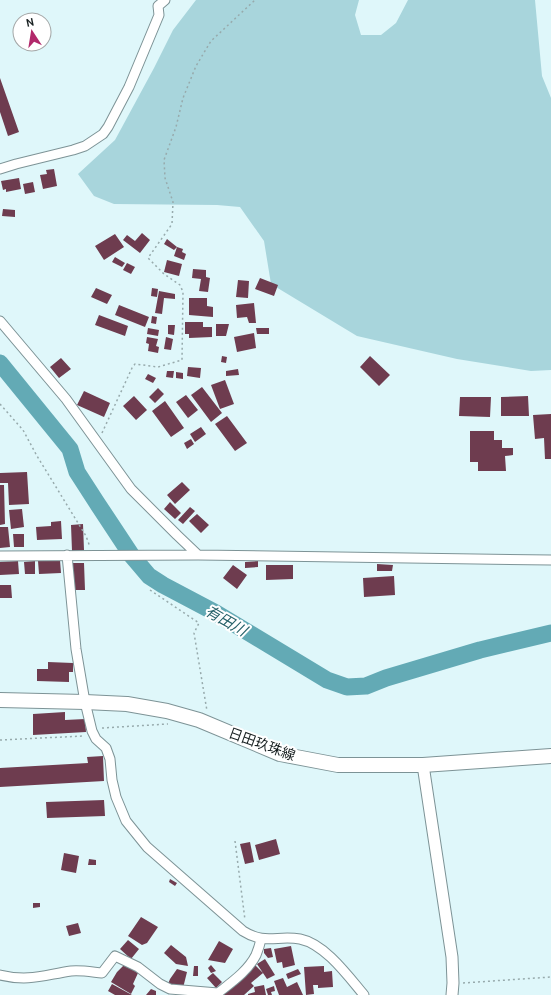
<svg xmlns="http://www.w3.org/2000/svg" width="551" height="995" font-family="Cabin,'Noto Sans JP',sans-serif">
<rect width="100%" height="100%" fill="#dff7fa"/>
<path fill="#a8d5dc" d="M196,0H359L355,15L361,35H381L396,23L408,0H535L542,76L551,98V370L531,371L457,359L357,336L271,284L264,241L240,207L217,205L114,204L94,196L78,174L115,140L154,68L173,30Z"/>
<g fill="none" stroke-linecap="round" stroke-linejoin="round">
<path stroke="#63aab5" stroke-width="17" d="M0,363L70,449L77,472L97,503L132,556L149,576L163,585L216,613L327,680L347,687L366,686L386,678L480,650L551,633"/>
</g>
<path fill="#6e3c4f" d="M0,78L19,132L8,136L0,112Z
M54,169L57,186L43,189L40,175L47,174L46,170Z
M19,178L21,189L6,192V189L3,190L1,181Z
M33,182L35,192L25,194L23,184Z
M3,209L15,210V217L2,216Z
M142,233L150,240L140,253L123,240L127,235L135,241Z
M115,234L124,247L104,260L95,246Z
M167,239L177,247L183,249L182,252L186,254L184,260L174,256L177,247L174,250L164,244Z
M115,257L125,263L122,267L112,262Z
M167,260L182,264L179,276L164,272Z
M127,263L135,267L131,274L123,270Z
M193,269L206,270V277L210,278L208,292L199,291L201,279L192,278Z
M260,278L278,285L274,296L255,289Z
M238,280L249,281L248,298L236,297Z
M96,288L112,295L107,304L91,297Z
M152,288L158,289L157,297L151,296Z
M159,291L175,294V299L164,298L162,314L155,313Z
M189,298H207V306L213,307V317L189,315Z
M254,303L256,323H249L247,317L237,318L236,305Z
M119,305L149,317L145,327L115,315Z
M99,315L128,326L125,336L95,325Z
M152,316L157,317L156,324L151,323Z
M185,322H203V327H212V337L189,338V334H185Z
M216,324H229L226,336H216Z
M168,325H175L174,335L168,334Z
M148,328L159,330L158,336L147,334Z
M256,328H269V334H257Z
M254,333L256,348L237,352L234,337Z
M147,337L158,339L156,346L159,347L158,353L148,351L149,344L146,343Z
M166,337L173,339L171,350L164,349Z
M222,356L227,357L226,363L221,362Z
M370,356L390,375L379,386L360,367Z
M61,358L71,369L59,378L50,367Z
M188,367L201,368L200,378L187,376Z
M238,369L239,375L226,376V371Z
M167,371H174L173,378L166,377Z
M176,372L183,373V379L176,378Z
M148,374L156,378L153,383L145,379Z
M225,380L234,404L220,409L211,385Z
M202,387L222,413L211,422L191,395Z
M158,388L164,394L155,403L149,397Z
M84,391L110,403L104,417L77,405Z
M186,395L198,410L188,418L176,402Z
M134,396L147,410L136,420L123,406Z
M528,396L529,416H501V397Z
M460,397H491L490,417L459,416Z
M165,401L184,428L171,437L152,411Z
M551,414V459H545L544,438L535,439L533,415Z
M227,416L247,443L235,451L215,424Z
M201,427L206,434L195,442L190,434Z
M470,431H494V440H502V448H513V455L505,456L506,471H478V462H470Z
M191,439L194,444L187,449L184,443Z
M27,472L29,504L9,505L8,483H0V473Z
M182,482L190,490L175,504L167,495Z
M0,485H4L5,524L0,525Z
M170,502L181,513L175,519L164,509Z
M190,507L195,511L183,524L178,520Z
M22,509L24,527L11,529L9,510Z
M197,514L209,525L201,533L189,521Z
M61,521L62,539L37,540L36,527L51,526V522Z
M83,524L84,550L72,551L71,525Z
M0,527H8L10,547L0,548Z
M13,534H24V547H14Z
M60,560L61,573L39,574L38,561Z
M18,561L19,574L0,575V562Z
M35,561V574H25L24,562Z
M258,561V567L245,568V562Z
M73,563H84L85,590H73Z
M377,564L393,565L392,571H377Z
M233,565L247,575L237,589L223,578Z
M266,565H293V579L266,580Z
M394,576L395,595L364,597L363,578Z
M0,585H11L12,598H0Z
M48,662L73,663V672H69V682L37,681V669H48Z
M65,712V720L85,719L86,732L33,735V714Z
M103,756L104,781L0,787V768L88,763L87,757Z
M104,800L105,816L47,818L46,802Z
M276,839L280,854L259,860L255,845Z
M250,842L254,862L245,864L240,844Z
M64,853L79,856L76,873L61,870Z
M89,859L96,860V865H88Z
M170,879L177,883L175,886L169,882Z
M33,903H40V907L33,908Z
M141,917L158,927L147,943L142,945L128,936Z
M78,923L81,933L69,936L66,926Z
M128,940L139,949L131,959L120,949Z
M219,941L233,949L225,963L208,960Z
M171,945L186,957L188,966L176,964L164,953Z
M291,946L295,965L283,968L282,962L277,963L274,949Z
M271,948L273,957L268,958L264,953V949Z
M265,959L275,975L267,979L257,964Z
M124,965L138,973L133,984L135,986L131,994L111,982L117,972Z
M211,965L216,971L211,973L208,968Z
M255,965L263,973L251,983L254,986L244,995H223L222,993Z
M194,966H198V976H193Z
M324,966V972L332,971L333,987L318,988V985H313L314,994L306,995L304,967Z
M177,969L187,972L183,988L168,984L170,979Z
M298,969L301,974L288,979L286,974Z
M213,973L222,982L216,988L207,978Z
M283,978L287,987L297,982L303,995H279L274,981Z
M112,984L132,995H115L108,991Z
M264,985L266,995H248V994L255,992L254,987Z
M274,986L275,991L271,992L272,995H268L266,989Z
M151,989L156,991V995H146Z"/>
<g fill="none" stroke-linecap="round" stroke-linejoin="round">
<g stroke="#7d9396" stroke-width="11">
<path id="minor" d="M0,169L16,164L73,150L85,146L103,134L108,127L129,87L159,15L158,6L165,0
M0,321L66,399L131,489L177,535L198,555
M67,555L76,649L85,702L92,731L96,739L106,748L110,759L112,780L116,797L126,821L147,847L243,931C265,945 277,935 300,939C325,944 348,976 364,995
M0,556L198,555L551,560
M0,975C29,982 44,975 71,971C81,970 92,972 102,973L115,956L138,967L160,984L170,989L218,993C232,982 248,971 256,955C258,950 260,944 261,939"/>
</g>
<g stroke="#7d9396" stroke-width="13">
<path id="tertiary" d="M423,765L452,957L453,983L452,995"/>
</g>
<g stroke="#7d9396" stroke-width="16">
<path id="primary" d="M0,700L85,702L127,704L167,711L199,720L280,754L338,765H423L551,756"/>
</g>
<path stroke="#97aaac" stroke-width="1.5" stroke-dasharray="2 3" stroke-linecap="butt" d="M0,404L23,430L37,456L86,536L90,547
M102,433L132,368L135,364L158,367L182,360L183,292L180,285L164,274L148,258L172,224L173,202L165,178L164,160L176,127L183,98L196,66L211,41L255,0
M150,590L199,623L194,633L207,711
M102,728L168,724
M0,740L84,736
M235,841L245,920
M463,983L551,977"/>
<use href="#minor" stroke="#fff" stroke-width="9"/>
<use href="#tertiary" stroke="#fff" stroke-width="11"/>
<use href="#primary" stroke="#fff" stroke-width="14"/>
</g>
<g text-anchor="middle" stroke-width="4" stroke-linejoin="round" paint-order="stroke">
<g font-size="14" fill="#182021" stroke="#fff">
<text transform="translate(262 744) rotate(20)" y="5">日田玖珠線</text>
</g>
<g font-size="15" font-style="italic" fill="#266169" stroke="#fff">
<text transform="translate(226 621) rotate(30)" y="5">有田川</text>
</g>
</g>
<g transform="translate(32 32) rotate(348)"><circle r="19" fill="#ffffff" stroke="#a3a6a6"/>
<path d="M0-3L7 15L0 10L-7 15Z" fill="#b2296b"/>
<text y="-6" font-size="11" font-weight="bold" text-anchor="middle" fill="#182021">N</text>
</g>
</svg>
